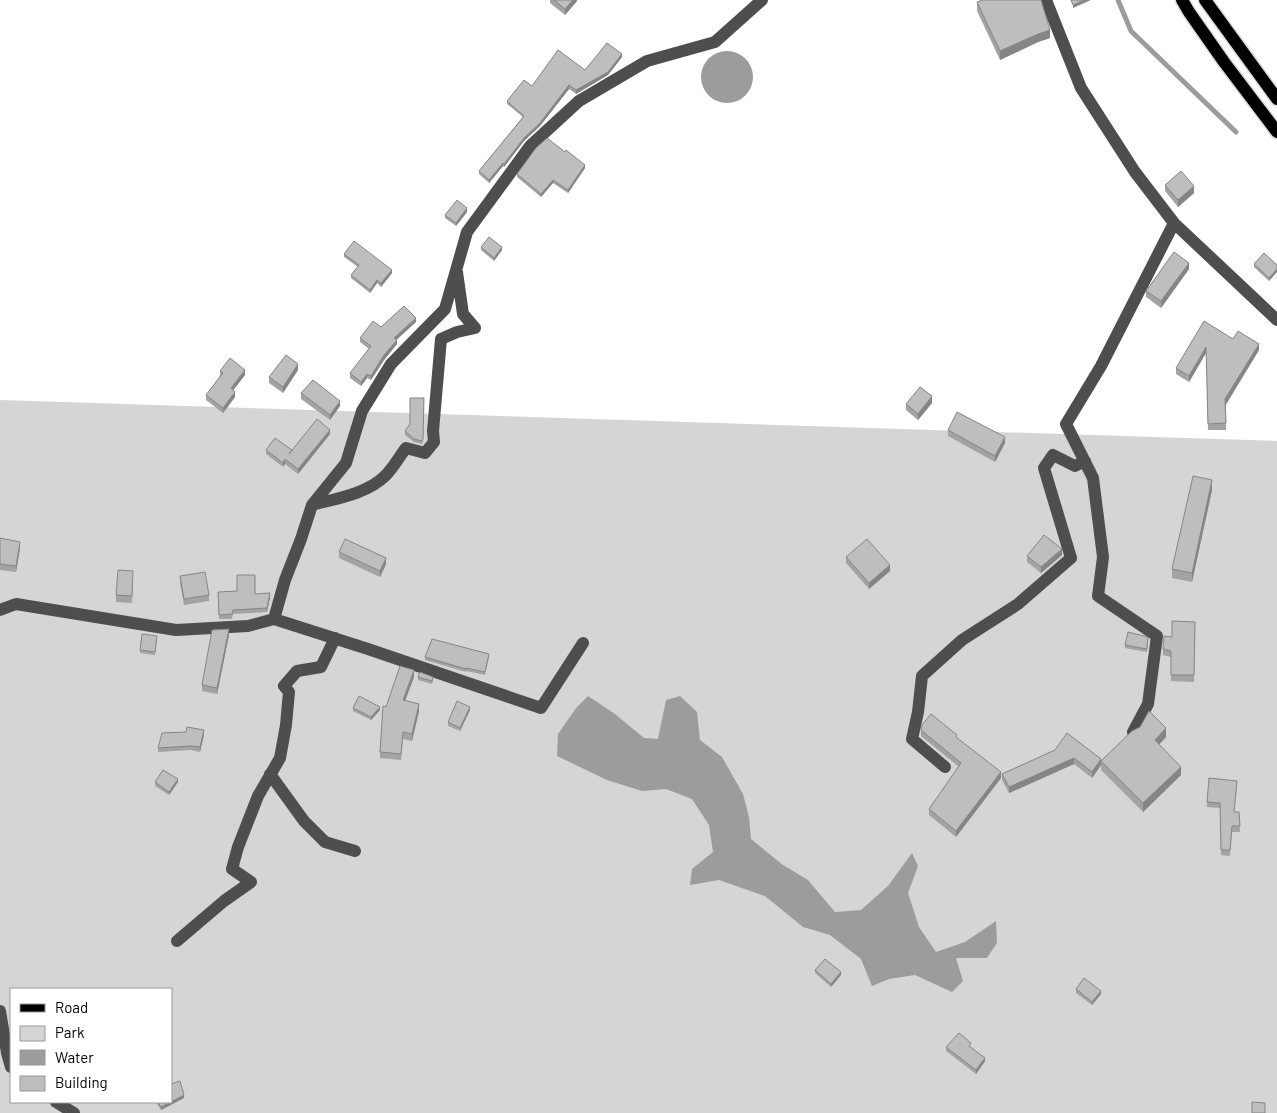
<svg xmlns="http://www.w3.org/2000/svg" width="1277" height="1113" font-family="Barlow,sans-serif">
<rect width="100%" height="100%" fill="#fff"/>
<path fill="#d5d5d5" fill-rule="evenodd" d="M0,400L1277,441V1113H0ZM11,989H171V1102H11Z"/>
<path fill="#9c9c9c" d="M701 77a26 26 0 1 1 52 0a26 26 0 1 1-52 0Z
M588,696L615,714L644,738L658,739L666,700L680,696L697,712L700,740L722,757L743,794L749,817L751,839L783,865L808,880L835,912L861,910L888,886L912,853L918,866L908,893L919,927L936,952L965,942L996,921L997,943L987,958H956L963,981L952,992L915,975L889,979L872,986L861,959L830,935L803,927L765,896L719,880L690,885L692,869L713,852L709,825L692,799L666,789L642,791L607,780L557,756L558,734L576,708Z"/>
<g fill="none" stroke-linecap="round" stroke-linejoin="round">
<path stroke="#9c9c9c" stroke-width="5" d="M1118,0L1131,31L1236,132"/>
<g stroke="#dbdbdb" stroke-width="15">
<path id="major" d="M1182,0L1189,12L1224,62L1277,132
M1205,0L1277,99"/>
</g>
<path stroke="#4e4e4e" stroke-width="12" d="M1046,0L1081,88L1135,172L1174,223L1277,320
M312,505C334,499 367,494 385,476C393,468 399,457 406,448L425,453L434,442L433,431L441,339L457,332L475,328L463,314L457,272
M0,610L16,604L176,630L248,626L274,619L285,580L301,539L312,505L346,463L362,411L391,364L445,309L467,232L530,146L579,101L647,61L715,42L762,0
M274,619L368,649L541,708L583,643
M1133,732L1148,704L1157,636L1098,596L1103,557L1093,478L1066,424L1101,366L1174,223
M945,767L912,739L918,712L922,676L962,640L1018,604L1071,558L1044,468L1053,455L1075,466L1085,461
M270,774L304,821L325,842L355,851
M177,941L224,901L251,882L232,869L238,847L258,796L280,758L286,725L289,692L284,686L297,671L321,667L335,638
M0,1011L7,1053L11,1067
M56,1102L74,1113"/>
<use href="#major" stroke="#000" stroke-width="12"/>
</g>
<path fill="#a3a3a3" d="M550,0H577V1L565,15L550,3Z
M977,2L1050,38L1038,42L1000,60L977,11Z
M622,57L608,75L576,94L569,89L540,126L524,141L504,167L503,166L489,183L479,174V171L523,117L507,104V101L585,70Z
M585,168L568,193L553,183L541,197L517,177V174Z
M1165,185L1194,193L1178,207L1165,191Z
M467,212L456,226L445,218V215Z
M481,247L502,250L494,261L481,250Z
M344,254L392,273L381,287L377,283L370,293L351,278V275L358,267L344,257Z
M1254,264L1277,265L1269,281L1254,267Z
M1189,269L1161,308L1146,297V291Z
M416,322L396,340L397,344L384,360L371,380L367,378L361,386L350,378V373L369,349L360,342V338L381,327Z
M1233,339L1259,350L1226,405V430H1208L1206,353L1189,382L1176,374V368Z
M298,370L283,393L269,383V377Z
M220,371L245,375L233,390L235,397L223,413L206,400V395L220,376Z
M301,393L340,406L330,420L301,399Z
M424,398L423,442L422,444L414,442L405,435V431L410,424Z
M932,403L918,420L906,410V404Z
M948,430L1005,443L995,462L948,436Z
M330,434L298,474L285,464L283,467L266,454V450H292Z
M1212,490L1192,582L1172,578V569Z
M0,538L20,548L16,572L0,570Z
M339,552L386,564L380,577L339,558Z
M1062,555L1041,573L1027,562V556Z
M846,557L890,571L869,589L846,563Z
M180,576L209,595V601L184,605L180,583Z
M133,578L132,603L116,602V595Z
M218,592L255,594L270,597L267,612L233,614L232,619H219Z
M1195,622L1194,682L1171,681V657L1163,655V649L1172,637Z
M229,635L217,694L202,691V685Z
M157,639L155,655L140,653V650Z
M1148,640L1147,652L1125,648V645Z
M425,657H489L485,675L466,671V672L425,660Z
M414,677L405,701L419,711L412,741L403,739L401,760L380,758V752L386,707Z
M418,677L433,680L432,684L418,680Z
M353,708L380,710L371,720L353,711Z
M470,710L460,731L448,726V722Z
M921,730L957,738L1001,778L956,837L929,815V809L959,767L921,736Z
M204,735L200,752L191,750L158,752V748Z
M1166,737L1159,744L1181,775L1143,812L1101,770V761Z
M1055,750L1101,765L1092,778L1074,764L1009,793L1002,780V774Z
M155,782H178L169,795L155,786Z
M1237,787L1234,812H1239L1240,832H1232L1230,856L1221,855L1220,808L1207,807V802Z
M815,970L841,975L831,987L815,973Z
M1076,989L1101,994L1092,1005L1076,993Z
M946,1047H971L985,1061L976,1074L946,1051Z
M184,1098L161,1110L156,1102H171Z"/>
<path fill="#858585" d="M573,0H577V1L565,15V9Z
M1084,0H1091L1073,8V5Z
M1050,30V38L1038,42L1000,60V51L1038,34Z
M622,54V57L608,75L576,94V90Z
M569,85V89L540,126L524,141L504,167V164L524,138Z
M503,163V166L489,183V180Z
M585,165V168L568,193V190Z
M553,180V183L541,197V194Z
M1194,186V193L1178,207V200Z
M467,208V212L456,226V223Z
M502,247V250L494,261V258Z
M1189,263V269L1161,308V301Z
M1277,269V272L1269,281V278Z
M392,270V273L381,287V283Z
M377,280V283L370,293V290Z
M416,318V322L394,342V338Z
M397,340V344L384,360L371,380V376L384,355Z
M1259,344V350L1225,405V399Z
M1206,347V353L1189,382V376Z
M298,364V370L283,393V387Z
M245,370V375L231,393V388Z
M367,374V378L361,386V382Z
M235,392V397L223,413V408Z
M932,396V403L918,420V414Z
M340,401V406L330,420V415Z
M330,430V434L298,474V469Z
M1005,437V443L995,462V456Z
M285,459V464L283,467V463Z
M1212,480V490L1192,582V573Z
M20,542V548L16,572V566Z
M1062,549V555L1041,573V567Z
M386,558V564L380,577V571Z
M890,565V571L869,589V583Z
M270,593V597L267,612V608Z
M229,629V635L217,694V688Z
M414,670V677L403,706V700Z
M419,704V711L412,741V734Z
M380,707V710L371,720V717Z
M470,707V710L460,731V728Z
M1166,728V737L1155,749V740Z
M204,730V735L200,752V747Z
M1074,758V764L1009,793V787Z
M1101,759V765L1092,778V772Z
M1181,767V775L1143,812V803Z
M1001,772V778L956,837V831Z
M178,779V782L169,795V792Z
M841,972V975L831,987V984Z
M1101,991V994L1092,1005V1002Z
M985,1058V1061L976,1074V1070Z
M184,1095V1098L161,1110V1107Z"/>
<path fill="#bebebe" stroke="#858585" d="M554,0H573L565,9Z
M982,0H1041L1050,30L1038,34L1000,51L977,2Z
M1071,0H1084L1073,5Z
M607,43L622,54L608,72L576,90L569,85L540,123L524,138L504,164L503,163L489,180L479,171L524,116L507,101L524,80L532,86L558,50L585,70Z
M547,138L565,152L566,150L585,165L568,190L553,180L541,194L517,174L536,148Z
M1181,171L1194,186L1178,200L1165,185Z
M457,200L467,208L456,223L445,215Z
M489,237L502,247L494,258L481,247Z
M354,241L392,270L381,283L377,280L370,290L351,275L359,265L344,254Z
M1174,252L1189,263L1161,301L1146,291Z
M1264,253L1277,265V269L1269,278L1254,264Z
M404,306L416,318L394,338L397,340L384,355L371,376L367,374L361,382L350,373L371,346L360,338L373,321L381,327Z
M1204,321L1233,339L1238,331L1259,344L1225,399L1226,423L1208,424L1206,347L1189,376L1176,368Z
M286,355L298,364L283,387L269,377Z
M230,358L245,370L231,388L235,392L223,408L206,395L223,373L220,371Z
M313,380L340,401L330,415L301,393Z
M920,387L932,396L918,414L906,404Z
M410,398H424L423,439L422,441L414,439L405,431L410,424Z
M957,412L1005,437L995,456L948,430Z
M317,419L330,430L298,469L285,459L283,463L266,450L275,438L292,450L289,454Z
M1193,476L1212,480L1192,573L1172,569Z
M1044,535L1062,549L1041,567L1027,556Z
M0,538L20,542L16,566L0,564Z
M345,539L386,558L380,571L339,552Z
M867,539L890,565L869,583L846,557Z
M118,570L133,571L132,596L116,595Z
M205,572L209,595L184,599L180,576Z
M237,575H255V594L270,593L267,608L233,610L232,614L219,615L218,592L237,591Z
M1172,621L1195,622L1194,675H1171V651L1163,649L1164,636L1172,637Z
M229,629L217,688L202,685L212,630Z
M1128,632L1148,637L1147,649L1125,645Z
M142,634L157,636L155,652L140,650Z
M432,639L489,654L485,672L466,668V669L425,657Z
M400,666L414,670L403,700L419,704L412,734L403,732L401,754L380,752L383,706L386,707Z
M420,672L433,677L432,681L418,677Z
M359,696L380,707L371,717L353,708Z
M457,701L470,707L460,728L448,722Z
M1149,711L1166,728L1155,740L1181,767L1143,803L1101,761L1132,731L1140,727Z
M931,714L957,735L956,737L1001,772L956,831L929,809L961,763L921,730L922,725Z
M187,727L204,730L200,747L191,746L158,748L162,733L186,732Z
M1067,733L1101,759L1092,772L1074,758L1009,787L1002,774L1055,750Z
M163,770L178,779L169,792L155,782Z
M1209,778L1237,781L1234,812H1239L1240,826H1232L1230,850H1221L1220,803L1207,802Z
M825,959L841,972L831,984L815,970Z
M1084,978L1101,991L1092,1002L1076,989Z
M959,1033L971,1043L969,1046L985,1058L976,1070L946,1047Z
M180,1081L184,1095L171,1102V1084Z
M158,1102H171L161,1107Z
M1252,1102L1265,1103V1113H1252Z"/>
<rect x="10" y="988" width="162" height="115" fill="#ffffff" stroke="#999999"/>
<rect x="20" y="1004" width="25" height="8" fill="#000000" stroke="#999999"/>
<text x="55" y="1013" font-size="15" fill="#000000">Road</text>
<rect x="20" y="1026" width="25" height="15" fill="#d5d5d5" stroke="#999999"/>
<text x="55" y="1038" font-size="15" fill="#000000">Park</text>
<rect x="20" y="1050" width="25" height="15" fill="#9c9c9c" stroke="#999999"/>
<text x="55" y="1063" font-size="15" fill="#000000">Water</text>
<rect x="20" y="1076" width="25" height="15" fill="#bebebe" stroke="#999999"/>
<text x="55" y="1088" font-size="15" fill="#000000">Building</text>
</svg>
